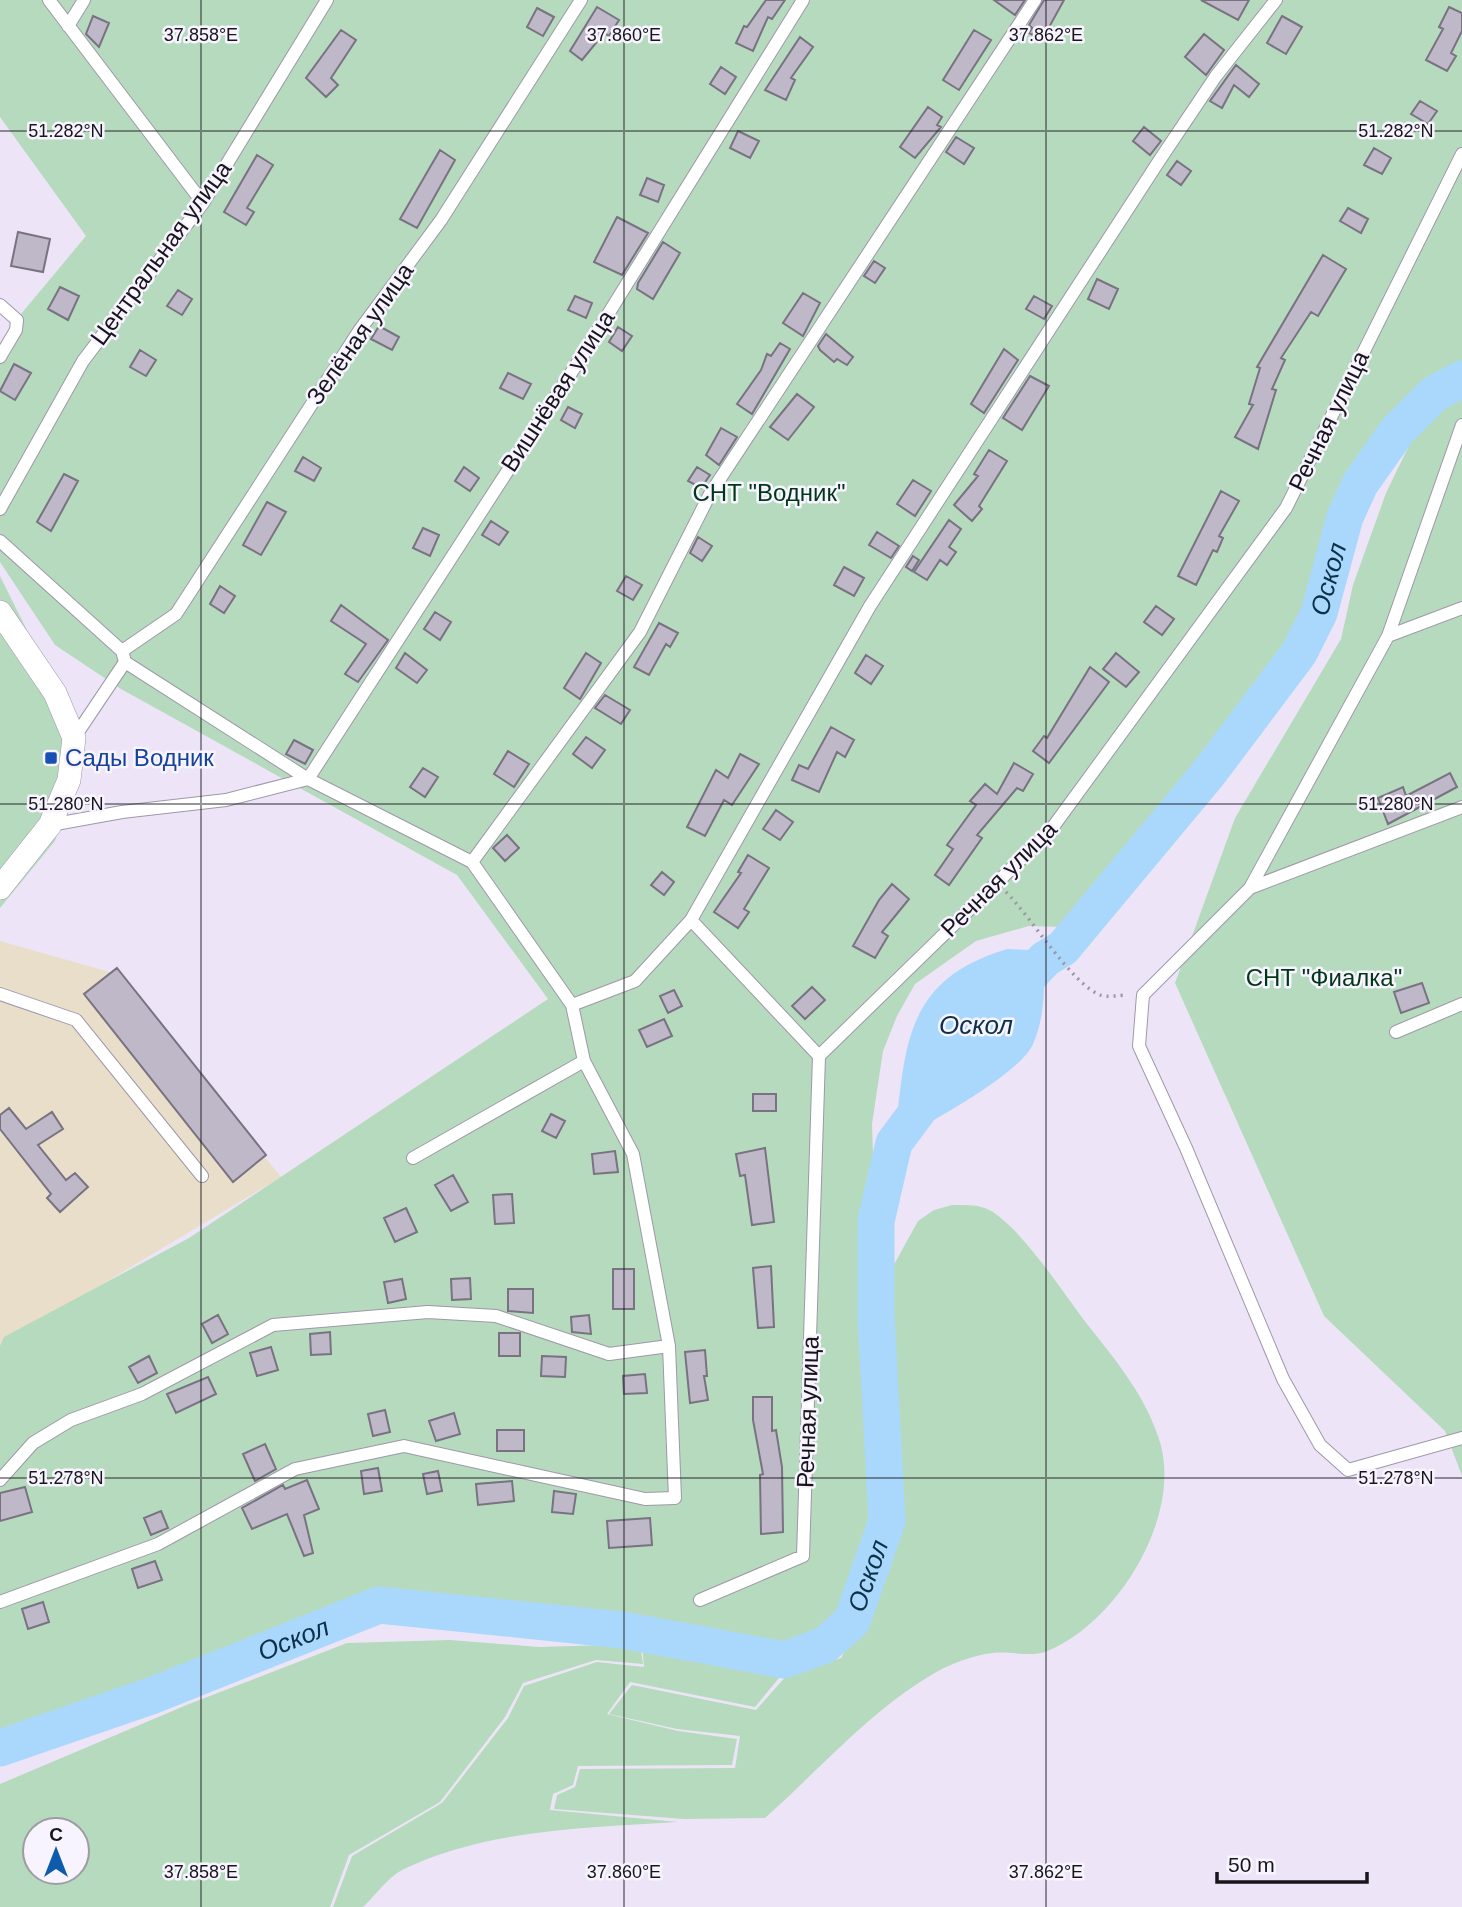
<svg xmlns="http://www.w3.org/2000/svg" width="1462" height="1907" font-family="Helvetica,sans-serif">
<rect width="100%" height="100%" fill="#ede5f7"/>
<path fill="#e9dec9" d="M0,941L117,974L281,1177L9,1340L0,1355Z"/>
<path fill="#b6dabe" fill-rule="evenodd" d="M0,0H1462V361L1425,379L1350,474L1290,646L1197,768L1061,927L1029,926L976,941L915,984L897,1016L883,1051L872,1124L874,1183L862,1219L860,1245L870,1518L843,1614L826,1631L802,1641L768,1645L624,1622L413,1594L377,1593L147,1683L0,1731V1346L4,1337L189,1238L548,999L457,875L121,689L55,645L0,562V351L16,320L86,236L0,117Z
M1462,379V1476L1445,1431L1324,1316L1175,983L1235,818L1341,639L1353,585L1386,493L1434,394Z
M0,576L85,747L55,841L0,908Z
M952,1205C965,1205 981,1204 993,1212C1028,1236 1064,1295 1091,1329C1118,1363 1144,1395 1158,1436C1186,1512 1118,1624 1045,1652C1030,1657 1009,1651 993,1653C973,1655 950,1664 933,1674C871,1710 819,1770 765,1818L684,1819L554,1809L557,1795L575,1787L580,1769L735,1768L740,1736L677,1729L609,1714L632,1685L756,1710L788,1674L841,1658L889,1571L899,1410L897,1376L882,1322L886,1279L918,1221L934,1210Z
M450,1640L539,1647L640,1644L643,1664L596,1660L523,1683L505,1717L440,1802L349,1855L330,1907H0V1784L189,1704L347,1643ZM35,1830H77V1872H35Z
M642,1643L784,1672L755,1707L630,1682L607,1714L678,1731L737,1739L732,1765L578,1766L573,1785L553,1794L550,1810L678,1822C586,1828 486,1829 402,1870C388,1877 375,1896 363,1907H333L352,1856L442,1803L508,1718L524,1686L597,1662L644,1667Z"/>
<path fill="#aad8fc" d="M1007,949L1029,950L1045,959C1044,987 1045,1018 1033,1044C1019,1076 926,1124 894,1143C906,1049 901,981 1007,949Z"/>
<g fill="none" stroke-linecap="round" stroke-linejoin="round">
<g stroke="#aad8fc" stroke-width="37">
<path id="s1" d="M1012,994L1045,959L1063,948L1208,774L1299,653L1319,613L1345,517L1360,484L1398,430L1434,394L1462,379"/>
<path id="s2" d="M0,1748L151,1696L379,1605L622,1630L784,1660L825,1645L852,1621L887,1521L876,1316V1221L894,1143L923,1104"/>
</g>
</g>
<path fill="#bfb8c8" stroke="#787281" stroke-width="2" d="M766,0H785L772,19L768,17L753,51L736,43L744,26L747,27Z
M994,0H1025L1015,15Z
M1044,0H1064L1042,40L1029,33L1032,28L1029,25Z
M1201,0H1249L1238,20Z
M597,7L619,20L609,36L604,33L582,60L570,51Z
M1449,7L1462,13V31L1451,53L1456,56L1447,71L1426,60L1443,29L1439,27Z
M537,8L554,17L543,36L527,27Z
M93,16L109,23L99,47L86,34Z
M1282,16L1302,27L1286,54L1267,43Z
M341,30L356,40L331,78L338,85L326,97L306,78Z
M974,30L991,40L959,90L943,80Z
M1204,34L1224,50L1206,75L1185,57Z
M800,37L813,47L791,78L795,80L786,100L765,90Z
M1236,65L1259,84L1249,97L1234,85L1222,108L1210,101Z
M721,67L736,77L725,94L710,84Z
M1420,101L1437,111L1428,124L1411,114Z
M928,107L942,117L937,125L941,127L915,158L900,147Z
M1144,127L1161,141L1150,155L1133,141Z
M738,131L759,141L750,158L730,148Z
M956,137L974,148L964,164L946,152Z
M1374,148L1391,158L1382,174L1364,165Z
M440,150L455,160L417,228L400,219Z
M257,155L273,165L247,208L254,212L246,225L224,212Z
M1177,161L1191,171L1181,185L1167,175Z
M647,178L664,185L658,202L640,195Z
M1348,208L1368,219L1361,233L1340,221Z
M617,217L648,233L622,275L594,262Z
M18,232L50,239L43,272L11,266Z
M663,242L680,253L653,299L637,289L638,283Z
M1323,255L1346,269L1318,316L1311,312L1281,358L1285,360L1272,389L1276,390L1258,449L1235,437L1253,405L1249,404L1260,368L1257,367Z
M874,261L885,268L875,283L864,276Z
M1097,279L1118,289L1109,309L1088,299Z
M60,287L79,296L68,320L48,309Z
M178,290L192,299L182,315L167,306Z
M803,293L820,303L803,336L783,323Z
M575,296L592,303L586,318L568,310Z
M1034,296L1052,306L1044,319L1026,309Z
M379,326L399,337L392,350L371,339Z
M618,327L632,336L622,351L609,342Z
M826,334L853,357L847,365L837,359L834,362L820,350L818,346Z
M780,343L790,349L752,414L737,404L761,370L767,354L771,356Z
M1004,349L1018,360L984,413L971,404Z
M140,350L156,360L146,376L130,367Z
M14,364L31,373L15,400L0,391Z
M508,373L531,384L523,399L500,388Z
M1030,376L1049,386L1022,430L1003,418Z
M797,394L814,407L788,440L770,427Z
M568,407L582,414L575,428L561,420Z
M721,428L737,437L719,465L706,455Z
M989,450L1007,461L979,506L982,509L972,521L954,505L978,476L974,474Z
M303,457L321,468L314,481L295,471Z
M464,467L479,478L470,491L455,481Z
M697,467L710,475L701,488L688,481Z
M64,474L78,481L51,531L37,522Z
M913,480L931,491L915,516L897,504Z
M1221,491L1239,501L1219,536L1223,538L1217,552L1213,550L1196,585L1178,576Z
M267,502L286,512L261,555L243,545Z
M949,520L961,529L949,547L956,552L947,565L940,560L927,580L914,572Z
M491,521L508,532L499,545L482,535Z
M423,528L439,535L430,556L413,548Z
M877,532L899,546L891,558L869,545Z
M698,537L712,546L702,561L690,553Z
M913,556L919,560L912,571L906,567Z
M844,567L864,578L854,596L834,585Z
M626,576L642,585L633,600L617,591Z
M220,586L235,596L224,613L210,604Z
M341,605L388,640L358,682L345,674L366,644L331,621Z
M1156,606L1174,619L1162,635L1144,622Z
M435,612L451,622L440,640L424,629Z
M659,623L678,633L670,647L666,644L649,675L634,667Z
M405,653L427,670L417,683L396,668Z
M586,653L601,663L580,699L564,688Z
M1116,653L1139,672L1126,687L1103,669Z
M866,655L883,666L871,684L855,673Z
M1090,667L1109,682L1049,763L1033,751L1044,736L1047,738Z
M605,695L630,710L621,724L595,708Z
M831,727L854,740L845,757L837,752L819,792L792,780L799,765L808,769Z
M586,737L605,750L592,768L573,754Z
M294,740L313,750L305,764L286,754Z
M508,751L529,764L514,787L494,774Z
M740,754L759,764L732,805L724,800L705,836L687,827L716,770L728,778Z
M1014,763L1033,774L1023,791L1017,788L977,835L982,838L949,885L935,875L953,849L947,845L976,805L970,801L985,784L997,794Z
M423,768L438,777L425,797L410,787Z
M1450,773L1457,787L1388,824L1378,798L1403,787L1406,796Z
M776,810L793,822L780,840L763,829Z
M507,835L519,848L505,861L493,848Z
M748,855L769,868L744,909L749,912L738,928L714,912L741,873L738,872Z
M662,872L674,882L664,895L651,885Z
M892,884L909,899L882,932L888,936L875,958L853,946L879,900Z
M117,968L266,1155L233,1182L84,994Z
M1422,983L1429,1003L1401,1013L1394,992Z
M812,987L825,1000L805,1019L792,1006Z
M674,990L682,1006L668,1013L660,996Z
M664,1019L672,1036L647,1047L639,1030Z
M753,1094H776V1111H753Z
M9,1108L26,1129L52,1112L63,1129L38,1145L66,1180L75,1173L88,1187L60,1212L47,1198L51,1194L0,1129V1115Z
M551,1114L565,1121L556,1138L542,1131Z
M765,1148L774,1222L752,1225L745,1175L740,1176L736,1154Z
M615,1151L618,1172L594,1174L592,1154Z
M453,1175L468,1202L451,1211L435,1185Z
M512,1194L514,1223L495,1224L493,1195Z
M406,1208L417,1232L395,1242L384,1218Z
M771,1266L774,1327L758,1328L753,1268Z
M613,1269H634V1309H613Z
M470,1278L471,1299L452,1300L451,1279Z
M402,1279L406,1299L388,1303L384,1282Z
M508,1289H533V1313L508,1311Z
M218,1315L228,1334L212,1343L202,1324Z
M589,1315L591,1334L572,1332L571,1317Z
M330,1332L331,1354L311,1355L310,1334Z
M499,1333H520V1356H499Z
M271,1347L278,1370L257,1376L250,1353Z
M705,1350L707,1376H704L708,1400L690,1403L685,1352Z
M149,1356L157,1373L138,1383L129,1367Z
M542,1356L566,1357L565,1377L541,1376Z
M645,1374L647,1393L624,1394L623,1376Z
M208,1377L216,1394L176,1413L167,1394Z
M753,1397H772V1431L776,1430L782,1467L783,1532L761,1534L760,1475L763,1474L753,1420Z
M385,1410L390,1432L373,1436L368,1414Z
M454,1413L460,1434L436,1441L429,1421Z
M497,1430H524V1451H497Z
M265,1444L276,1469L255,1481L243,1454Z
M378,1468L382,1491L364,1494L361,1471Z
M438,1471L442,1491L427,1494L423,1474Z
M307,1480L319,1509L304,1515L313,1553L304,1556L287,1514L252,1529L242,1508L283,1485L285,1489Z
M512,1481L514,1501L478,1505L476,1484Z
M25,1487L32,1512L0,1521V1493Z
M554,1491L576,1494L573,1514L552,1512Z
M161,1511L168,1528L151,1535L144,1518Z
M650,1518L652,1545L609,1548L607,1521Z
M155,1561L162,1580L138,1588L132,1569Z
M43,1602L49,1622L28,1629L22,1609Z"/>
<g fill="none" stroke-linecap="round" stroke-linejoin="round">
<g stroke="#9e98a8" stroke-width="14">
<path id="service" d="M49,0L203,203
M68,26L84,0
M0,305L17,320L16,330L0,357
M1462,425L1388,636L1250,888L1143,995L1139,1046L1186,1148L1283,1379L1320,1445L1348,1470L1462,1438
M0,509L83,361L203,203L327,0
M0,541L122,651L124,658
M1388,636L1462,608
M122,651L176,614L359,331L441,220L581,0
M74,738L125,662L308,779L584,353L803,0
M472,862L640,632L710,494L1035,0
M1250,888L1462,807
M691,920L819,1056
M0,994L76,1020L202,1176
M572,1005L635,981L691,920L870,606L1159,161L1216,76L1276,0
M1396,1032L1462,1004
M413,1158L584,1061
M0,1480L33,1443L71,1420L142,1394L273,1325L428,1312L496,1316L609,1354L669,1346
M700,1600L803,1556L819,1056L1050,831L1286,508L1462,154
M0,1602L158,1544L295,1469L404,1446L645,1499L675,1498L669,1346L633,1154L584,1061L572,1005L472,862L308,779L226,800L122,812L50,825"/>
</g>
<g stroke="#9e98a8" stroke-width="24">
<path id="minor" d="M0,612L55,693L74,738L69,780L50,825L0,888"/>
</g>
<path stroke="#9d97a5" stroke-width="3.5" stroke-dasharray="2 5" stroke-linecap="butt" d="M1006,892C1031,917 1071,983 1100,995C1107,998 1120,995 1127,995"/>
<use href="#service" stroke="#fff" stroke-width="12"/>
<use href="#minor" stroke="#fff" stroke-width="23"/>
</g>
<path fill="none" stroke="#17151b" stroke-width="2" stroke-opacity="0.45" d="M201,0V1907M624,0V1907M1046,0V1907M0,131H1462M0,804H1462M0,1478H1462"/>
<rect fill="#1a4fb4" stroke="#f8f4ff" stroke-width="2.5" x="44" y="751" width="14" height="14" rx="3.5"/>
<g text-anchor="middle" stroke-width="5" stroke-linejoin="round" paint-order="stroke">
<g font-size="24" fill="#17151b" stroke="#f8f4ff">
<text transform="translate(161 253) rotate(-54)" y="8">Центральная улица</text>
<text transform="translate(360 334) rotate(-55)" y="8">Зелёная улица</text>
<text transform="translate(558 391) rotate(-57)" y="8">Вишнёвая улица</text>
<text transform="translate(1329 421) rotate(-64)" y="8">Речная улица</text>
<text transform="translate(999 879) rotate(-45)" y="8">Речная улица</text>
<text transform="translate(808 1412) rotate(-88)" y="8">Речная улица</text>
</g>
<g font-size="24" fill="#003716" stroke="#f8f4ff">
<text x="769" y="501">СНТ "Водник"</text>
<text x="1324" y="986">СНТ "Фиалка"</text>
</g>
<g font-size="24" fill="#164399" stroke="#f8f4ff" text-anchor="start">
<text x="65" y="766">Сады Водник</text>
</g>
<g font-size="26" font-style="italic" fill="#0c3049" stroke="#f8f4ff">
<text dy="9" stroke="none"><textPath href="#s1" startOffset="527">Оскол</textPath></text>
<text x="976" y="1034">Оскол</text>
<text dy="9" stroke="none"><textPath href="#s2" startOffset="942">Оскол</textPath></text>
<text dy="9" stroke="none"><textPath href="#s2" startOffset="313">Оскол</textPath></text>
</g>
</g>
<g font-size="18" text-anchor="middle" fill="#17151b" stroke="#f8f4ff" stroke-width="5" stroke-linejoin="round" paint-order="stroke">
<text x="201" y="41">37.858°E</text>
<text x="624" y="41">37.860°E</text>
<text x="1046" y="41">37.862°E</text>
<text x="66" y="137">51.282°N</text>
<text x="1396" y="137">51.282°N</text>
<text x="66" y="810">51.280°N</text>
<text x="1396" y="810">51.280°N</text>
<text x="66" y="1484">51.278°N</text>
<text x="1396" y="1484">51.278°N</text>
<text x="201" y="1878">37.858°E</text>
<text x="624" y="1878">37.860°E</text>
<text x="1046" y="1878">37.862°E</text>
</g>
<g transform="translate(56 1851)"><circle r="33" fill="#f8f4ff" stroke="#9e9ba4" stroke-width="2"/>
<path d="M0-5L12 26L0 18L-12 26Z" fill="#0d5baa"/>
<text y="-10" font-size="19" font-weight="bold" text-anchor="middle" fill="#17151b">С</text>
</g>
<path d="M1217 1872v10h150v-10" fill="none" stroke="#17151b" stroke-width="3.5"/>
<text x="1228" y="1872" font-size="21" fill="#17151b" stroke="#f8f4ff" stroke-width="5" paint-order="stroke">50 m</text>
</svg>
